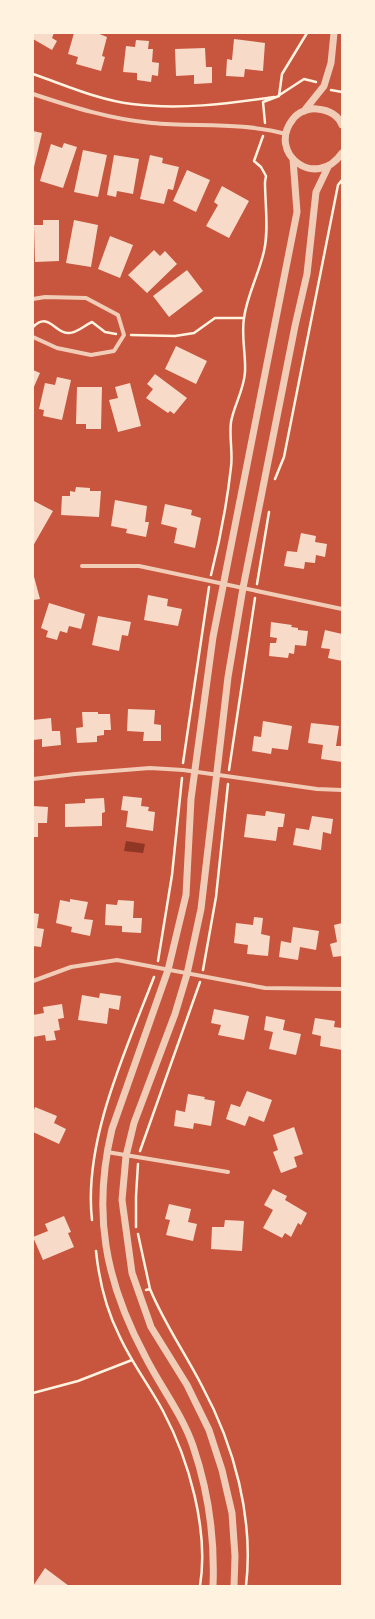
<svg xmlns="http://www.w3.org/2000/svg" width="375" height="1619" font-family="'DM Sans',sans-serif">
<rect width="100%" height="100%" fill="#c8553d"/>
<path fill="#8f3625" d="M126,841L145,844L143,853L124,851Z"/>
<path fill="#f7dbc8" d="M33,33H54L52,38L57,41L52,50L33,39Z
M74,33H97L107,37L102,56L105,57L101,71L76,64L78,57L68,54Z
M234,39L265,43L263,71L245,69L244,77L226,76L227,59L232,60Z
M136,40L149,41L148,49H153L152,62L159,63L158,76L152,75L151,82L137,80V73L123,72L126,46L135,47Z
M205,48L206,67H212V83L194,84V75L176,76L175,49Z
M33,131L42,133L34,167H33Z
M64,143L77,147L63,188L40,181L51,144L62,148Z
M83,150L107,155L98,197L74,192Z
M114,155L139,159L133,194L117,191L116,197L107,195Z
M150,155L163,158L162,163L179,167L173,190L168,189L164,204L140,199Z
M187,170L210,180L196,212L173,201Z
M222,186L249,201L229,238L206,226L218,205L214,202Z
M43,220H59V261L35,262L34,225H43Z
M74,220L98,225L91,267L66,263Z
M110,236L133,245L120,278L98,269Z
M154,250L160,256L165,251L177,264L147,293L128,275Z
M187,270L203,291L169,317L153,296Z
M176,346L207,361L196,384L165,369Z
M33,370L40,373L33,389Z
M155,374L187,398L174,414L170,411L168,413L146,398L153,389L147,384Z
M57,377L71,380L62,420L43,416L44,410L39,409L45,383L55,385Z
M130,383L141,426L118,432L109,400L118,398L115,387Z
M77,387H102L101,429H86V424H76Z
M76,487L90,488V491H101L99,517L61,515L62,496H70V491L75,492Z
M115,500L147,506L145,522H149L146,537L126,533L127,529L111,526Z
M34,501L53,511L33,546V503Z
M165,504L192,510L191,515L201,518L195,548L174,543L177,528L161,524Z
M301,533L316,536L315,542L327,544L325,557L316,555L315,563L305,562L304,569L284,566L287,551L297,552Z
M33,573L40,599L33,600Z
M148,595L168,599L167,606L182,609L178,626L144,620Z
M49,603L85,614L81,629L69,626L67,633L60,631L57,640L46,637L48,631L41,628Z
M98,616L131,622L128,636L122,635L119,651L92,645Z
M271,622L292,625L291,627L298,628V630L308,631L306,646L295,645L294,654L289,653L288,658L269,656L270,643H276L277,638L270,637Z
M325,630L342,634V661L328,658L330,649L321,648Z
M128,709L155,710L154,724L161,725V741H143L144,732L127,731Z
M82,712H98V714H110L111,730H104V735L97,736V742L77,743L76,728L83,727Z
M51,718L52,731H60L61,745L42,747V739L33,740V720Z
M263,721L292,726L288,750L272,748L271,754L252,751L254,736L261,737Z
M311,723L339,726L336,746H342V762L321,759L323,745L308,743Z
M123,796L142,798L141,806L149,807L148,811L155,812L153,831L126,827L128,811L121,810Z
M104,798L105,812L102,813V826L65,827V804L85,803V799Z
M33,806L48,807L47,823H38V837H33Z
M266,811L285,814L283,827H278L276,841L244,837L247,814L265,816Z
M312,816L333,819L331,834L323,832L321,850L293,845L296,828L309,830Z
M70,899L88,902L84,919L93,920L90,936L71,932L72,927L56,923L60,900L70,902Z
M118,900L134,901L133,918H142L141,933L122,932V926L105,925L106,904L117,905Z
M33,913L39,914L37,928L44,929L41,947L33,946Z
M254,917L263,918L261,934L270,936L268,956L247,954L248,945L234,943L236,923L253,925Z
M342,923V956L333,957L330,944L337,942L334,925Z
M293,927L319,931L316,950L300,947L298,960L279,957L281,941L291,943Z
M100,993L121,996L119,1010L109,1008L107,1024L78,1020L82,995L99,998Z
M62,1004L64,1018L58,1019L60,1030L54,1031L56,1040L46,1041L45,1035L33,1037V1015L44,1013L43,1007Z
M214,1009L249,1016L244,1040L218,1035L221,1025L211,1023Z
M266,1016L285,1020L283,1030L301,1034L296,1055L269,1049L273,1032L264,1030Z
M315,1018L335,1021L334,1027L342,1028V1050L320,1046L321,1036L312,1034Z
M247,1091L272,1100L264,1122L249,1116L245,1126L226,1119L231,1104L240,1107Z
M188,1094L205,1097L204,1099L215,1101L211,1126L194,1123L193,1129L174,1126L176,1110L185,1112Z
M35,1107L57,1116L54,1123L66,1129L59,1144L33,1132V1112Z
M294,1127L303,1154L294,1157L297,1167L281,1173L273,1152L278,1150L273,1135Z
M273,1189L287,1196L285,1200L307,1213L301,1225L298,1223L291,1237L285,1233L282,1238L263,1228L273,1210L264,1205Z
M169,1204L191,1209L188,1222L197,1224L193,1241L166,1235L170,1220L165,1219Z
M64,1216L71,1232L68,1233L74,1247L43,1260L33,1237L48,1231L45,1224Z
M225,1220L244,1221L242,1251L211,1249L212,1227H224Z
M45,1568L69,1586H33Z"/>
<g fill="none" stroke-linecap="round" stroke-linejoin="round">
<path stroke="#fff3e0" stroke-width="2.5" d="M33,74C65,85 98,100 132,104C179,110 226,104 274,97
M331,90L342,92
M278,96L304,79L316,82
M265,123L263,102L279,96L282,74L307,33
M33,327C49,311 55,334 69,333C77,333 85,325 92,322L105,332L116,334
M131,335L175,336L194,333L215,318H244
M275,479L284,457L338,185L342,180
M211,575C220,540 227,503 231,467C233,452 229,437 231,422C234,405 244,390 245,372C246,354 241,336 244,318C247,295 259,274 264,251C269,231 265,203 265,182L266,176L261,167L254,161L263,136
M257,584L269,512
M183,763L209,587
M229,770L255,598
M158,961L172,875L182,778
M203,970L216,897L228,784
M140,1151L200,982
M92,1220C83,1141 126,1050 154,977
M136,1227V1196L138,1164
M138,1234L150,1289L146,1290
M96,1251C99,1280 106,1309 119,1335C131,1362 149,1385 163,1411C189,1460 209,1530 200,1586
M150,1289C164,1323 185,1353 202,1386C234,1445 254,1518 246,1586
M33,1393L78,1381L132,1360"/>
<path stroke="#f1ccb7" stroke-width="4" d="M33,94C72,107 110,119 152,123C196,127 243,122 286,134
M33,299L45,297L86,298L118,315L124,335L114,351L91,355L57,348L33,337
M82,566H139L342,609
M33,779L75,774L150,768L183,770L317,789L342,790
M33,981L71,967L117,960L265,988L342,989
M107,1152L228,1172"/>
<path stroke="#f1ccb7" stroke-width="7" d="M304,111L324,86L331,63L334,33
M342,125C338,115 328,110 317,109C309,108 298,112 293,119C266,153 316,191 342,153
M213,1586C215,1537 209,1493 193,1446C182,1414 160,1386 145,1356C105,1281 92,1213 112,1129L168,970L186,895L191,799L213,637L297,212L293,159
M234,1586L235,1556L232,1513L222,1470L209,1430L187,1385L151,1327L132,1273L122,1200L126,1156L134,1123L175,1014L187,974L201,909L228,677L243,588L295,326L307,274L316,192L328,167"/>
</g>
<rect width="375" height="1619" fill="none" stroke="#fff3e0" stroke-width="68"/>
</svg>
